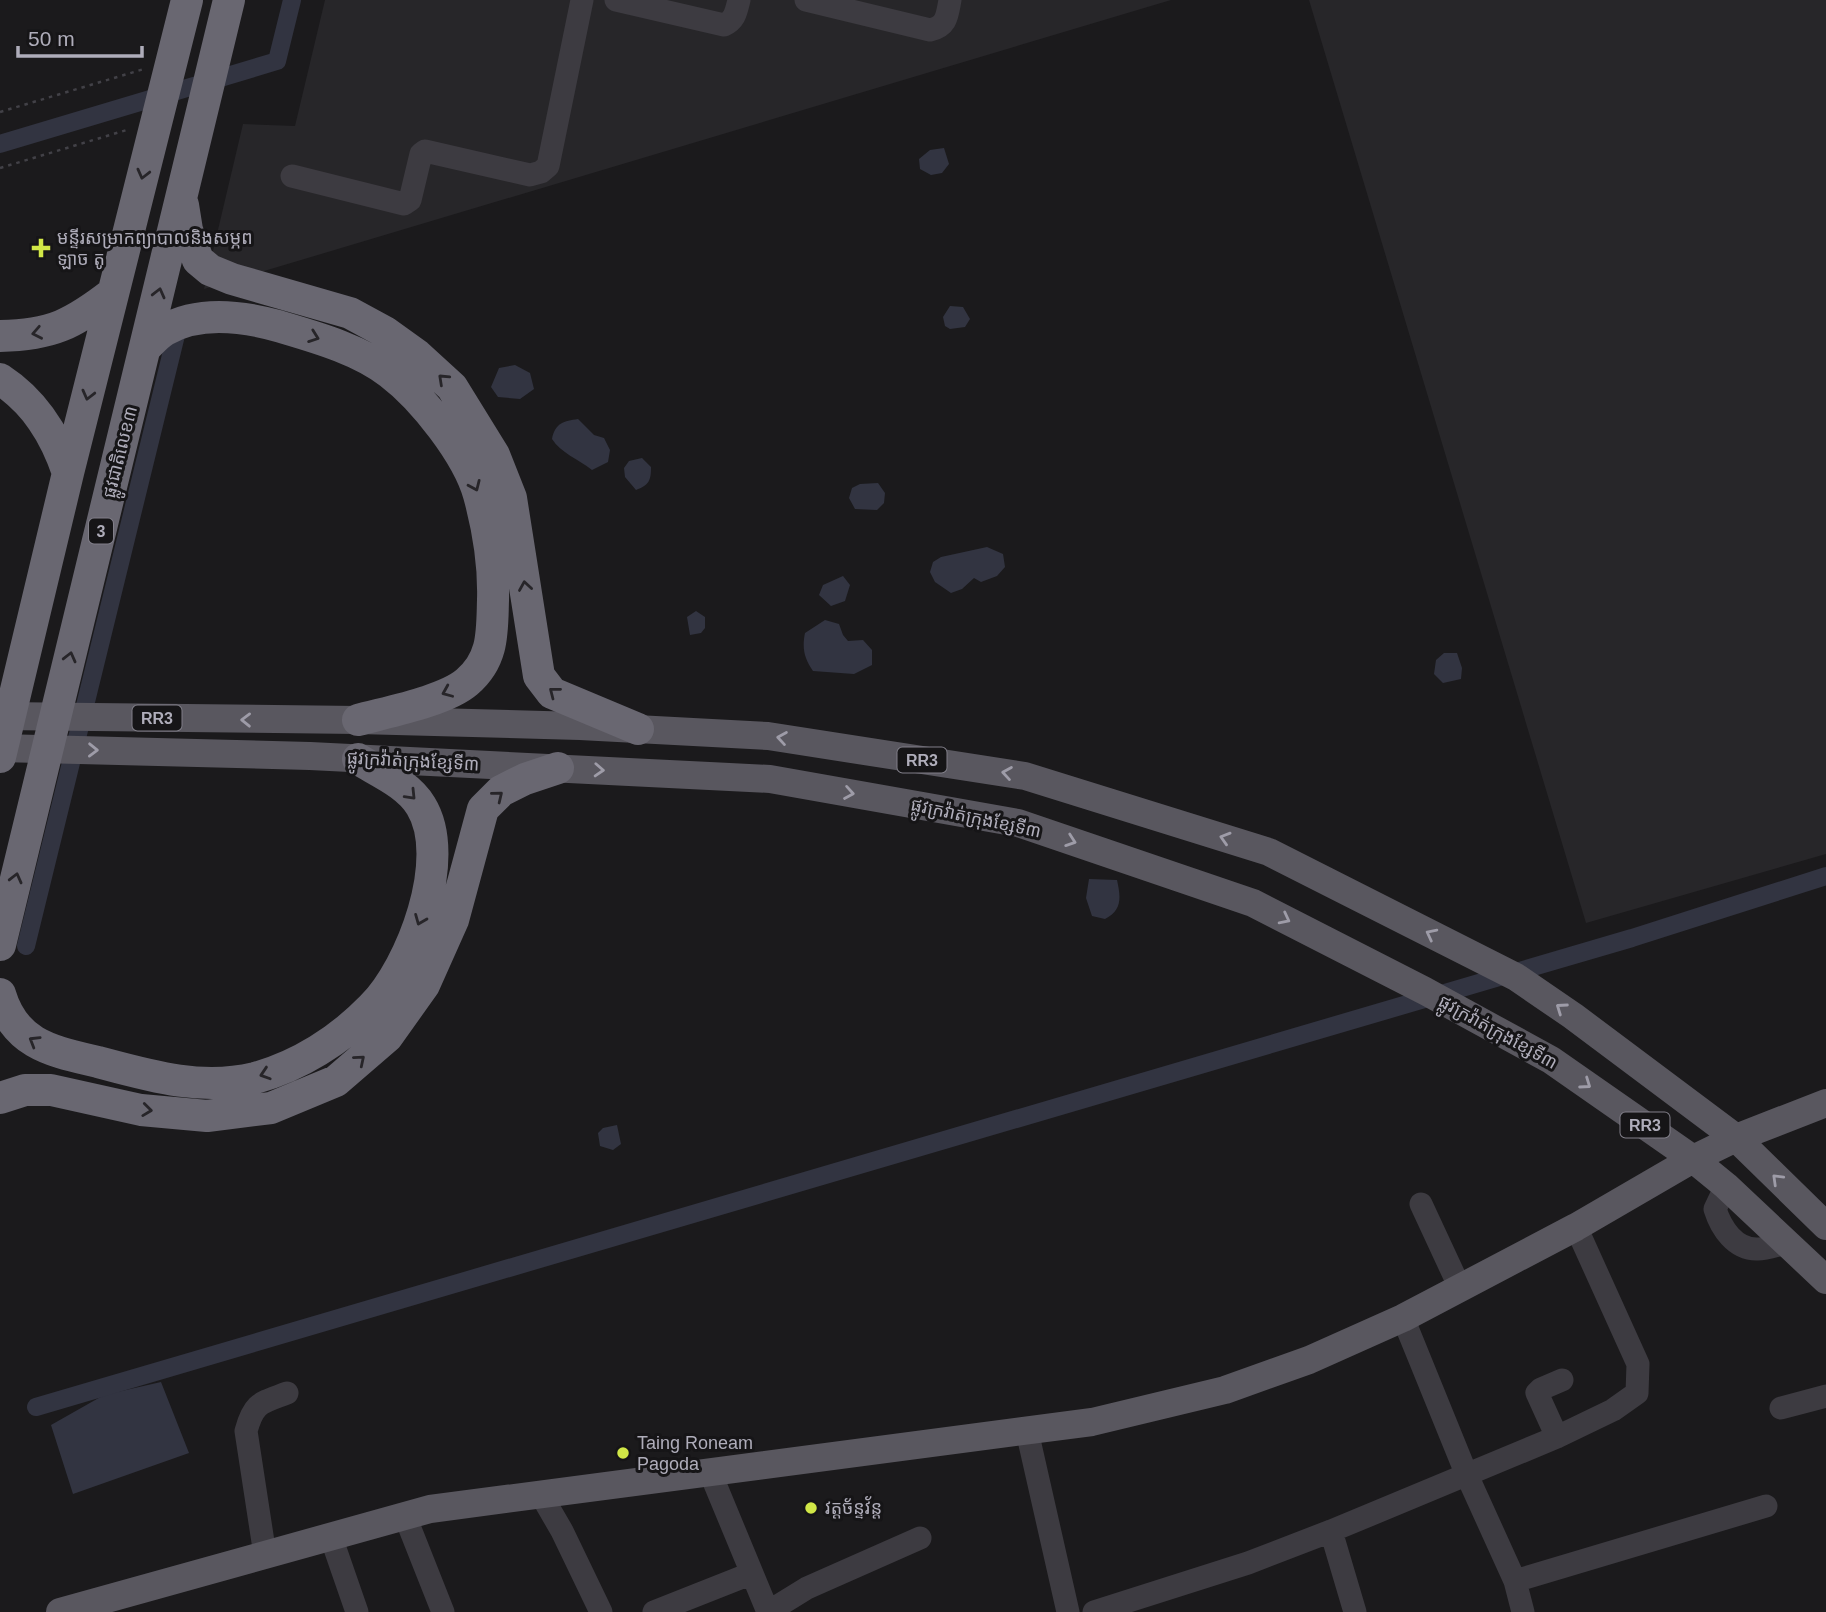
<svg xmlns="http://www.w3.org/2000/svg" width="1826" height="1612" font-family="Arial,'Noto Sans Khmer',sans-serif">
<rect width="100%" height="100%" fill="#1b1a1c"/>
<path fill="#272629" d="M325,0H1171L204,289L243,124L295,126Z
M1309,0H1826V854L1586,923Z"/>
<path fill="#323441" d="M944,148L949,164L942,173L931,175L920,169L919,159L930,150Z
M950,306L963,307L970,319L965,327L950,329L945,326L943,317Z
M515,365L530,373L534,389L520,399L498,397L491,387L499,368Z
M578,419L594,435L604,438L610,450L608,462L592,470C578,459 561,453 552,439C555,423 564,421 578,419Z
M642,458L651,467C651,481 649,485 636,490L625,477L624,468L629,461Z
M878,483L885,493L884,503L877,510L855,509L849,498L852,488L860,484Z
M987,547L1003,554L1005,567L997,576L981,582L974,578L962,589L951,593L935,582L930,572L933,562L941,557Z
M843,576L850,585L845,601L831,606L819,595L823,585Z
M696,611L705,617V628L701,633L690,635L687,617Z
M825,620L839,624L843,635L848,641L863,640L872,650V665L854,674L813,671C804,658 802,648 805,633Z
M1444,653H1457L1462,668L1461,679L1443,683L1434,674L1436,660Z
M1089,879L1117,880C1121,898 1122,910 1105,919L1092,916L1086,898Z
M617,1125L621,1144L613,1150L600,1146L598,1133L603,1128Z
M161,1382L189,1453L73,1494L51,1425L104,1395Z"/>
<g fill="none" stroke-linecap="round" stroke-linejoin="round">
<path stroke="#323441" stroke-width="18" d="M0,144L277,61L292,0
M26,946L176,335
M36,1407L1632,938L1826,876"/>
<path stroke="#424147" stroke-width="2.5" stroke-dasharray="3.5 5" stroke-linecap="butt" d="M0,112L144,69
M0,168L130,129"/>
<path stroke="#3d3b41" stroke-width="23" d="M616,0L724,25C735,20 736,12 739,0
M806,0L930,30C947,26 947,16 950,0
M292,176L404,204L410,200L421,154L425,151L530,175L541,172L548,166L582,0
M1726,1186L1715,1209C1721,1228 1735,1250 1758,1249C1767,1249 1778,1245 1786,1243
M1421,1204L1460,1288
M1403,1318L1466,1473L1515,1581L1523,1612
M1781,1408L1826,1396
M1027,1431L1068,1612
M1557,1437L1537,1393L1541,1389L1562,1380
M710,1472L768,1612
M540,1493L562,1531L601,1612
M405,1516L443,1612
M1331,1531L1355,1612
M331,1537L357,1612
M265,1555L246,1431C254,1402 261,1403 287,1393
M1515,1581L1766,1506
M654,1612L750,1574
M768,1612L807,1588L920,1538
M1094,1612L1248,1563L1331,1531L1557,1437L1613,1410L1637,1393L1638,1364L1576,1227"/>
<path stroke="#59575f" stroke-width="28" d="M0,716L358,720L580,726L768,736L1025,776L1269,852L1516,977L1573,1016L1736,1138L1826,1226
M0,748L310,756L770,779L1018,823L1253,903L1425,991L1551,1060L1693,1159L1726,1186L1826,1280
M60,1612L430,1509L1092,1422L1225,1390L1309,1360L1403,1318L1576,1227L1693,1159L1736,1138L1826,1103"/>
<path stroke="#696771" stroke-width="32" d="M183,205L187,230L198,260L210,270L232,279L350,313L385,332L417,355L452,387L494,455L511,498L539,676L552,693L638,729
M0,336C52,335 73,324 113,293
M146,347C152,341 158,334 165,330C199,310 242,316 278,326C315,337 359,349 390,373C423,398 468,455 479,495C488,528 494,566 493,600C492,632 494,659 467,682C445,701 387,712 358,720
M0,379C35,402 55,434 68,473
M0,757L68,473L187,0
M0,945L229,0
M0,994C15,1045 52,1051 98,1062C150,1076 201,1091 255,1078C299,1066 340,1040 372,1007C412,967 453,858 421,806C408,784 379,772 358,759
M0,1098L25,1090H51L141,1110L207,1116L271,1108L336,1081L387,1037L424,985L453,920L483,809L501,791L525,779L558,768"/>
</g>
<defs><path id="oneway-chevron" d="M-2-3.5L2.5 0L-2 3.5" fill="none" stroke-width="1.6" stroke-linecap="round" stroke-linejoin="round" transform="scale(1.75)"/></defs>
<g stroke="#272529">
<use href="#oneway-chevron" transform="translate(143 174) rotate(104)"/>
<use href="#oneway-chevron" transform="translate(159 293) rotate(-76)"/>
<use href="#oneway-chevron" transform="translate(37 333) rotate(169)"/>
<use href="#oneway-chevron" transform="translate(314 337) rotate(20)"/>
<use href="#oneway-chevron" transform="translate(443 379) rotate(-137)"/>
<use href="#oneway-chevron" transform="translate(88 395) rotate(104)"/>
<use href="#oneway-chevron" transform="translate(475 486) rotate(66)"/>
<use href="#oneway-chevron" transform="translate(525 586) rotate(-99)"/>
<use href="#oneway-chevron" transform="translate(70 657) rotate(-76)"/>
<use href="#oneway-chevron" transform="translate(447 692) rotate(157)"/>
<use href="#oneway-chevron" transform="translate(554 692) rotate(-142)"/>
<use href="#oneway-chevron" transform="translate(411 795) rotate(46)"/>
<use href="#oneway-chevron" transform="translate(498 796) rotate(-39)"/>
<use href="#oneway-chevron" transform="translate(16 878) rotate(-76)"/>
<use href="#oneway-chevron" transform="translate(420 920) rotate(112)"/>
<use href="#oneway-chevron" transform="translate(34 1041) rotate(-149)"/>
<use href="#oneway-chevron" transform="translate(360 1060) rotate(-40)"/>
<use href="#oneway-chevron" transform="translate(265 1074) rotate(162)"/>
<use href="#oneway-chevron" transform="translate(147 1110) rotate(7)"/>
</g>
<g stroke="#9e9ca8">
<use href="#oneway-chevron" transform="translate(246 720) rotate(-179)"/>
<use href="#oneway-chevron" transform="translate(782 738) rotate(-171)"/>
<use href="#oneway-chevron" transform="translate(93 750) rotate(1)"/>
<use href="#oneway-chevron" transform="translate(599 770) rotate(3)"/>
<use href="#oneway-chevron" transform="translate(1007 773) rotate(-171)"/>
<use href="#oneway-chevron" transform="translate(849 793) rotate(10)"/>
<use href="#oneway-chevron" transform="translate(1225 838) rotate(-163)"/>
<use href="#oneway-chevron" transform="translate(1071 841) rotate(19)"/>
<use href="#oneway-chevron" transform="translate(1285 919) rotate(27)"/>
<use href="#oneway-chevron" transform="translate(1431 934) rotate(-153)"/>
<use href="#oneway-chevron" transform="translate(1561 1008) rotate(-145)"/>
<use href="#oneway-chevron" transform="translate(1586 1084) rotate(35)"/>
<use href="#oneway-chevron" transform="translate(1777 1179) rotate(-136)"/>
</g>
<g fill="#d1e747" stroke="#161517" stroke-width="2.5">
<path d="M37.5 237.5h7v7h7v7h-7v7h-7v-7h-7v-7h7z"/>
<circle cx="623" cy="1453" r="7"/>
<circle cx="811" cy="1508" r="7"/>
</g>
<g text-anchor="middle" stroke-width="6" stroke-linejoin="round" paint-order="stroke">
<g fill="#161517" stroke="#817f89" stroke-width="2">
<rect x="89" y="518.5" width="24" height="25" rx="5"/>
<rect x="132.5" y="705.5" width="49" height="25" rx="5"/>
<rect x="897.5" y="747.5" width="49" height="25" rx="5"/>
<rect x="1620.5" y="1112.5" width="49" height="25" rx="5"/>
</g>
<g font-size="16" font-weight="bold" fill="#afadba">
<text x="101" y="537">3</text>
<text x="157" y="724">RR3</text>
<text x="922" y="766">RR3</text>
<text x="1645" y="1131">RR3</text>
</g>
<g font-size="18" fill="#afadba" stroke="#161517" text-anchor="start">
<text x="57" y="244">មន្ទីរសម្រាកព្យាបាលនិងសម្ភព<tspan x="57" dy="21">ឡាច តូ</tspan></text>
<text x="637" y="1449">Taing Roneam<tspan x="637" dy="21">Pagoda</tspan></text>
<text x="825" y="1514">វត្តច័ន្ទវ័ន្ត</text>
</g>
<g font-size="18" fill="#afadba" stroke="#161517">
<text transform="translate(120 452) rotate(-76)" y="6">ផ្លូវជាតិលេខ៣</text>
<text transform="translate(413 761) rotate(3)" y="6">ផ្លូវក្រវ៉ាត់ក្រុងខ្សែទី៣</text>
<text transform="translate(976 818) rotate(12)" y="6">ផ្លូវក្រវ៉ាត់ក្រុងខ្សែទី៣</text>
<text transform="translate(1498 1032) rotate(29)" y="6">ផ្លូវក្រវ៉ាត់ក្រុងខ្សែទី៣</text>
</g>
</g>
<path d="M18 46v10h124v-10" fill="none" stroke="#afadba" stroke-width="3.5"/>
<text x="28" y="46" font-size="21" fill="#afadba" stroke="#161517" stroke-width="5" paint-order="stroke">50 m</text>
</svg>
